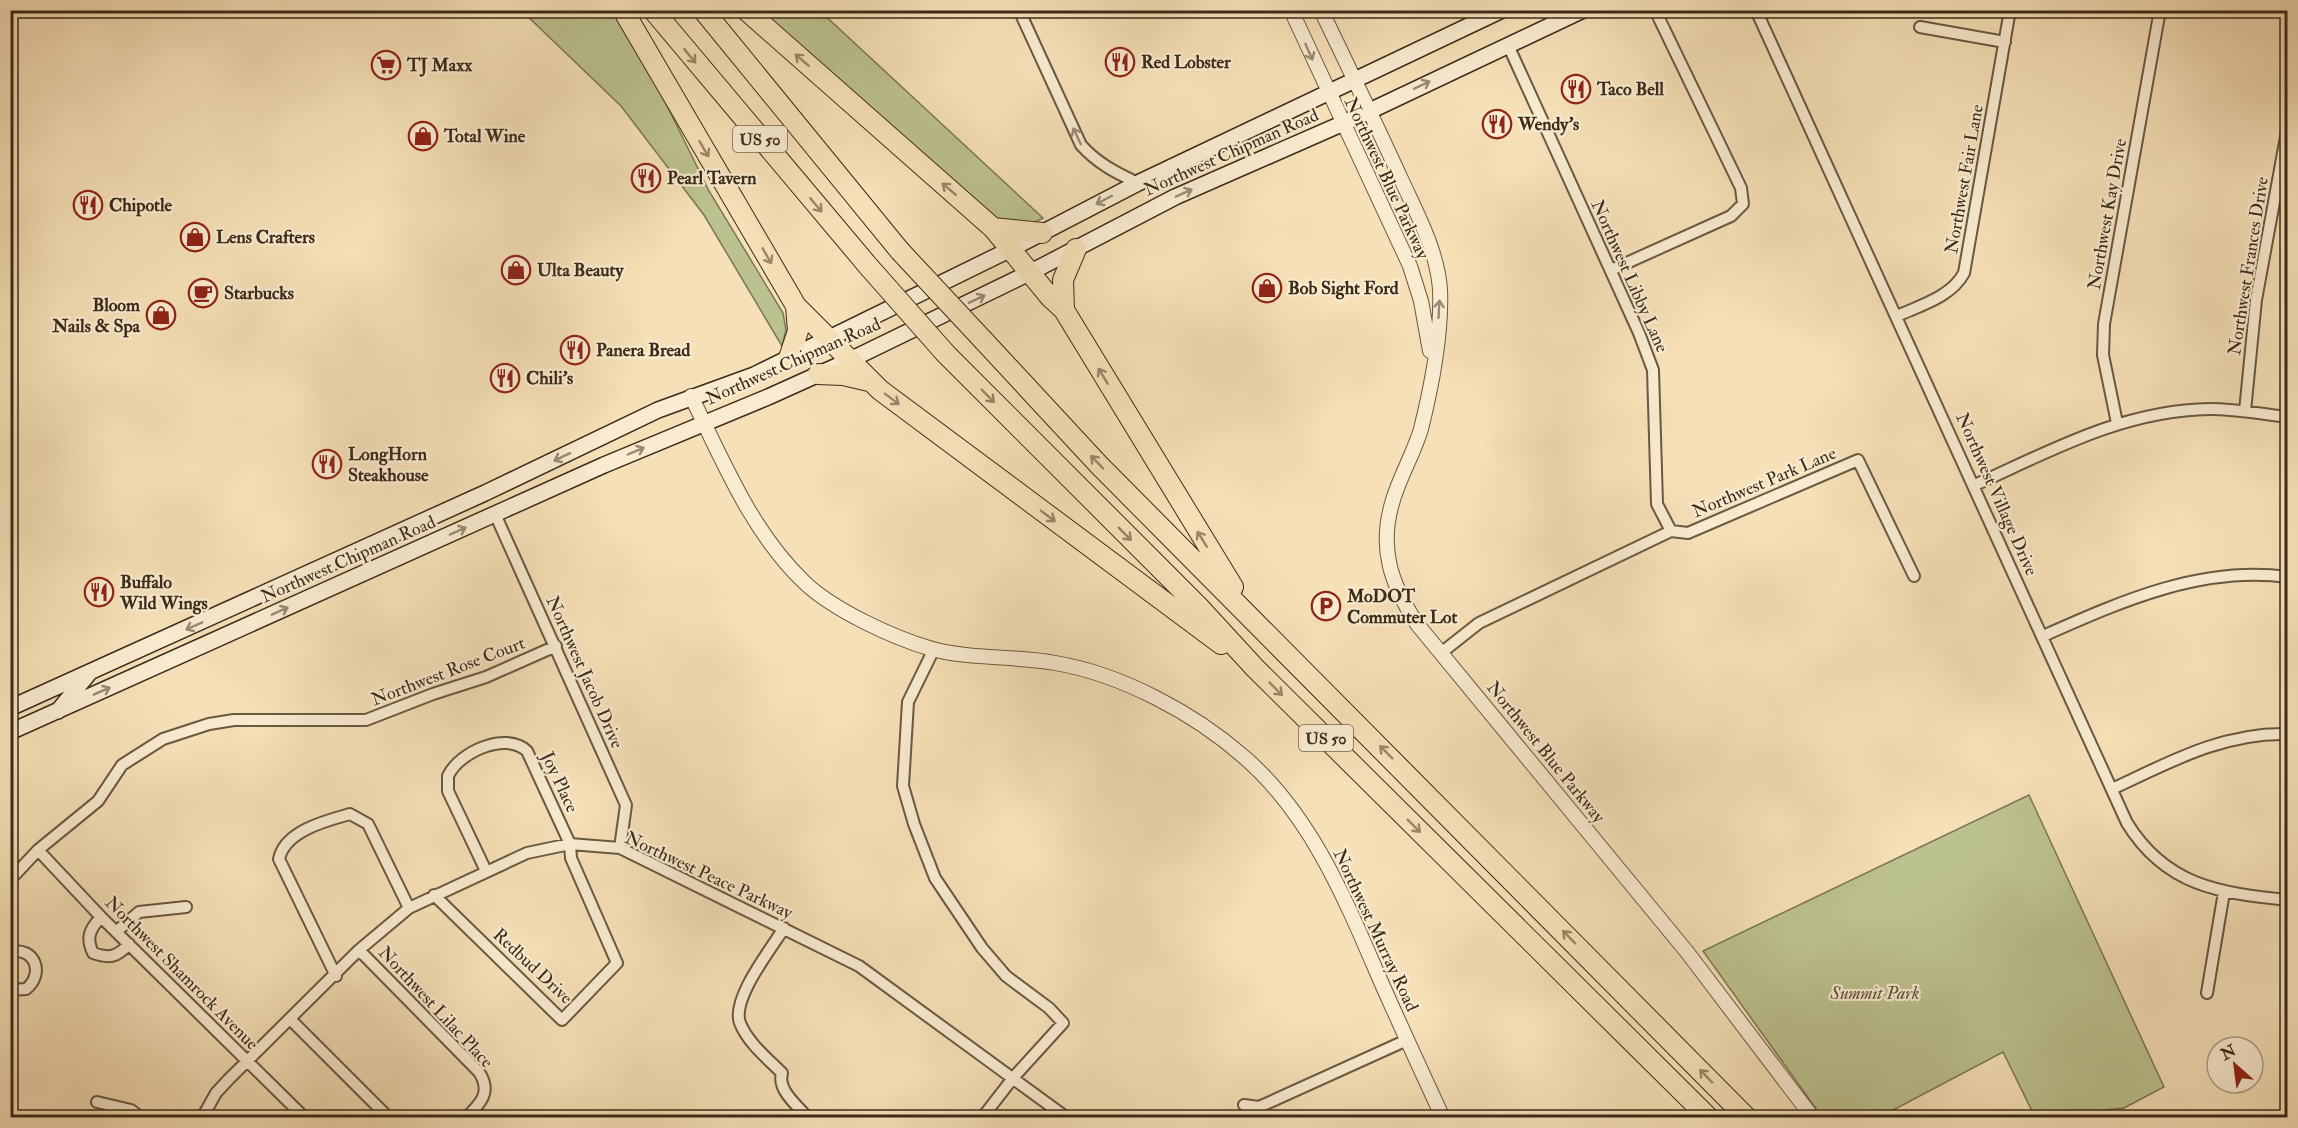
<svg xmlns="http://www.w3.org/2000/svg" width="2298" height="1128" font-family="'IM FELL Double Pica',serif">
<rect width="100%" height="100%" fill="#f6e0b7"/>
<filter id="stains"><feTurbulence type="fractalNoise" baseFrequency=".00333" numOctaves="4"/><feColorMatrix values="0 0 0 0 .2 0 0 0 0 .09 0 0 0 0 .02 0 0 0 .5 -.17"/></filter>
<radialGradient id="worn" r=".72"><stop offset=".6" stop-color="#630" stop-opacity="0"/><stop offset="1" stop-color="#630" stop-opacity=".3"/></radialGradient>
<path fill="#bcc28f" stroke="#7c7654" stroke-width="1.5" d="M522,11H614L650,71L709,191L783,313L786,330L782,346L704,215L621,106Z
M755,11H820L1043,218L1024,228L1000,222Z
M2029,795L2164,1087L2124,1108L2035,1117L2003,1052L1880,1117H1822L1703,951Z"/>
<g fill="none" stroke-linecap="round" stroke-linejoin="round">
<g stroke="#6a5841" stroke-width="14">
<path id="minor" d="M1019,10L1081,145C1097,163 1116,173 1138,183
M1756,10L2127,823C2166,886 2219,893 2288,900
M1920,27L2005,42
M1508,45L1639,333L1653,370L1657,504L1671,531
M1611,270L1731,216L1743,204L1741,188L1655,10
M1897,316C1921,305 1951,297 1964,273L2010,10
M2245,411L2256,300L2288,126
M2117,423L2103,355L2104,324L2160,10
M1975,485C2050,451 2124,410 2210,409C2236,409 2262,414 2288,417
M495,514L626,805L620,848
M2043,636C2120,602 2201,565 2288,577
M934,649L908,702L903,786L914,824L935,878L982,948L1006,976L1049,1008L1063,1023L1013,1078L982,1118
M1441,653L1479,623L1671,531L1688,533L1858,460L1914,576
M2112,789C2168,763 2223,732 2288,734
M38,850L101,917L305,1118
M10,880L38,850L98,801L122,765L163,739L209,724L234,720H366L433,694L486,677L556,646
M434,895L562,1020L617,963L571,858L570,844L527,751C506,731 459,752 448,776V791L486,871
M101,917C89,930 86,938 93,953C110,959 117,957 129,944
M784,928C771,949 731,999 740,1023C748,1043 767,1058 782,1073C777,1090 797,1105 808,1118
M117,931L139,912L186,907
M359,950L479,1072C492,1092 481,1103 466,1118
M10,952C35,946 45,974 26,989L10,990
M336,976L279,859C285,831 325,821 350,814L368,824L409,908
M2207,993L2224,892
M291,1020L389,1118
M97,1102L131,1110L141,1118
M1244,1105L1259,1107L1407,1040
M202,1118L216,1093L229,1079L359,950L409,908L527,853L570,844L620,848L859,966L1067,1118"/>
</g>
<g stroke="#6a5841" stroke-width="16">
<path id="tertiary" d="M1291,10L1410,266L1421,301L1430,351
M1321,10C1348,66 1375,122 1401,179C1417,214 1437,250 1440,289C1442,334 1432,385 1421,429C1414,453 1400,476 1393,500C1378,548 1391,584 1417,624L1687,952L1813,1118
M691,396C723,461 751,531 804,582C833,610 894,638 932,649C969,659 1017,656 1055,663C1121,674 1194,713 1244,757C1310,814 1344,896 1378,975C1399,1023 1421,1070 1443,1118"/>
</g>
<g stroke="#3c2a1a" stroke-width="18">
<path id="secondary" d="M10,708L485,493L658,410L754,375L1009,250L1138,183L1502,10
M58,711L90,672
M10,732L604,465L768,397L848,361L1031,272L1175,197L1355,118L1583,10"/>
</g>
<g stroke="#3c2a1a" stroke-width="22">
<path id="motorway" d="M623,10L796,306L880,390L1221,644
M653,10L869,267
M703,10L900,251
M746,10L993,228L1050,297L1064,310L1233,587
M993,228L1042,233
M1064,310L1063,280L1076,249
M984,341L1099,465L1747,1118
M946,354L1198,606L1255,668L1709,1118
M789,358L798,331L796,306
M818,374L843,375L869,381"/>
</g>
<use href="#minor" stroke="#f9ebd0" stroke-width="10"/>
<use href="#tertiary" stroke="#f9ebd0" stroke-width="14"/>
<use href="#secondary" stroke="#f9ebd0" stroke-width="15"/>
<use href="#motorway" stroke="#f6e0b7" stroke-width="20"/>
<g stroke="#3c2a1a" stroke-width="22" stroke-linecap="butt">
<path id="motorway-bridge" d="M900,251L984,341
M869,267L946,354"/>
</g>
<use href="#motorway-bridge" stroke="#f6e0b7" stroke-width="20"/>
</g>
<defs><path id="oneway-shaft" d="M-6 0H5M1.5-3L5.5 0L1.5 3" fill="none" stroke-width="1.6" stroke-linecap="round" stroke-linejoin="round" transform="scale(1.5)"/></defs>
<g stroke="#9a8a75">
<use href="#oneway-shaft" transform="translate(1309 52) rotate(66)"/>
<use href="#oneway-shaft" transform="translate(1422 85) rotate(-26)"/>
<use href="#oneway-shaft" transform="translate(1077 136) rotate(-115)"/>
<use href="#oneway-shaft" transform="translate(1184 193) rotate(-24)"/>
<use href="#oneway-shaft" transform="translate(1104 200) rotate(152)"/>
<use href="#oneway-shaft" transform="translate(977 299) rotate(-26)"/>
<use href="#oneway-shaft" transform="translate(1439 309) rotate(-87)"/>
<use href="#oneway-shaft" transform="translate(636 451) rotate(-23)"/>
<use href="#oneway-shaft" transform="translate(562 457) rotate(155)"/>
<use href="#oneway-shaft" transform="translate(458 531) rotate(-24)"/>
<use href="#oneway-shaft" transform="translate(280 611) rotate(-24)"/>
<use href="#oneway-shaft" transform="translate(194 626) rotate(156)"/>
<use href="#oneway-shaft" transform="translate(102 691) rotate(-24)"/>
</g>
<g stroke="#998568">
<use href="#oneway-shaft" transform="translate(690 56) rotate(50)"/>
<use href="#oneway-shaft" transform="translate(802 60) rotate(-139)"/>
<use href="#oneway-shaft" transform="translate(704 149) rotate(60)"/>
<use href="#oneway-shaft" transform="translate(949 189) rotate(-139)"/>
<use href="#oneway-shaft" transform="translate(816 205) rotate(50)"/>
<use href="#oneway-shaft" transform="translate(767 256) rotate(60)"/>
<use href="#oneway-shaft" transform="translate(1103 376) rotate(-121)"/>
<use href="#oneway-shaft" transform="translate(988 396) rotate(45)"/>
<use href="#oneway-shaft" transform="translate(892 399) rotate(37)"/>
<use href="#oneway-shaft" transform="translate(1097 462) rotate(-134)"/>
<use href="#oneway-shaft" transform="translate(1048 516) rotate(37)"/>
<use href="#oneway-shaft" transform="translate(1125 534) rotate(45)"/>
<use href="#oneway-shaft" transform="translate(1202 539) rotate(-122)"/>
<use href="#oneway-shaft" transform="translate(1276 689) rotate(45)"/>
<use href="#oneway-shaft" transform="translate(1386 752) rotate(-135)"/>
<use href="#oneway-shaft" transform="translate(1414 826) rotate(45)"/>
<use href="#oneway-shaft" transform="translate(1569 937) rotate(-134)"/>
<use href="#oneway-shaft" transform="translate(1706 1076) rotate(-134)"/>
</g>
<defs>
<g id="restaurant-ring" transform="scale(1.5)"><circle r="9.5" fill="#f9ebd0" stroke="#8f2418" stroke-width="1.5"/><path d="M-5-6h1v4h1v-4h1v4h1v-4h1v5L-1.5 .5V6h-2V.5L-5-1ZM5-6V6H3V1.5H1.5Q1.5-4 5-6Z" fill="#8f2418"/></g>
<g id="supermarket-ring" transform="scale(1.5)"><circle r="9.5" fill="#f9ebd0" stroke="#8f2418" stroke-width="1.5"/><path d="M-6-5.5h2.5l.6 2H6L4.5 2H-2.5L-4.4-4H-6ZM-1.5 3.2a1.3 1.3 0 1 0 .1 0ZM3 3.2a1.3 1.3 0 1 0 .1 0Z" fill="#8f2418"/></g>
<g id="shop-ring" transform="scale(1.5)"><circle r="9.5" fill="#f9ebd0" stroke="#8f2418" stroke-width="1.5"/><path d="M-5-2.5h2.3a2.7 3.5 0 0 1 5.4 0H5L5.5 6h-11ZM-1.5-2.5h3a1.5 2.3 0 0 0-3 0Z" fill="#8f2418"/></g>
<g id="cafe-ring" transform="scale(1.5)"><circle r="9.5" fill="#f9ebd0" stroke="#8f2418" stroke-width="1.5"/><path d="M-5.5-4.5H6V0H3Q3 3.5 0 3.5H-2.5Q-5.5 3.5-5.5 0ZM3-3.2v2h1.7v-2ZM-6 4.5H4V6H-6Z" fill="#8f2418"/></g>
<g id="parking-ring" transform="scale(1.5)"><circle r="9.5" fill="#f9ebd0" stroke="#8f2418" stroke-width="1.5"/><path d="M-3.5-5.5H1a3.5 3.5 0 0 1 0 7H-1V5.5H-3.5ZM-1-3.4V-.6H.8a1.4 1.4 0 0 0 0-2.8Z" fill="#8f2418"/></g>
</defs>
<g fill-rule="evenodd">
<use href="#restaurant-ring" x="1120" y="62"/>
<use href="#supermarket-ring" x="386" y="65"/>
<use href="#restaurant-ring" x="1576" y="89"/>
<use href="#restaurant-ring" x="1497" y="124"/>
<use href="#shop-ring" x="423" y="136"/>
<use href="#restaurant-ring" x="646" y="178"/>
<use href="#restaurant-ring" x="88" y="205"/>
<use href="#shop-ring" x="195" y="237"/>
<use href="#shop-ring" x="516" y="270"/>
<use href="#shop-ring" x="1267" y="288"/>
<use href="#cafe-ring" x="203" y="293"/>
<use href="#shop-ring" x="161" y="315"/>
<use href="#restaurant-ring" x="575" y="350"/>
<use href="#restaurant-ring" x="505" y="378"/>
<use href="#restaurant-ring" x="327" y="464"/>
<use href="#restaurant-ring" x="99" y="592"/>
<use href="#parking-ring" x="1326" y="606"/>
</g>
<g text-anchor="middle" stroke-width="4.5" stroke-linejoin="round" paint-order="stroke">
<g fill="#f9ebd0" stroke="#756451" stroke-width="1.5">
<rect x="733" y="126" width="54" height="26" rx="4.5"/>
<rect x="1299" y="725" width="54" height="26" rx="4.5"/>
</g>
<g font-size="16" font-weight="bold" fill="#3c2a1a">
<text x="760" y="145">US 50</text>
<text x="1326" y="744">US 50</text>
</g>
<g font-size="18" font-weight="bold" fill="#3c2a1a" stroke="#f9ebd0" text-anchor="start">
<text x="1141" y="68">Red Lobster</text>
<text x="407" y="71">TJ Maxx</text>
<text x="1597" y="95">Taco Bell</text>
<text x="1518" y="130">Wendy's</text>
<text x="444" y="142">Total Wine</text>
<text x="667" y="184">Pearl Tavern</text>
<text x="109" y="211">Chipotle</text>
<text x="216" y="243">Lens Crafters</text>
<text x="537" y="276">Ulta Beauty</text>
<text x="1288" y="294">Bob Sight Ford</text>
<text x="224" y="299">Starbucks</text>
<text x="140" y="311" text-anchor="end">Bloom<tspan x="140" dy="21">Nails &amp; Spa</tspan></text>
<text x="596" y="356">Panera Bread</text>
<text x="526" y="384">Chili's</text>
<text x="348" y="460">LongHorn<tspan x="348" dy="21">Steakhouse</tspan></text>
<text x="120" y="588">Buffalo<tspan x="120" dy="21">Wild Wings</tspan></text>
<text x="1347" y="602">MoDOT<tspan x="1347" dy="21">Commuter Lot</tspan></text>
</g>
<g font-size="18" fill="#3c2a1a" stroke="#f9ebd0">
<text transform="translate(1231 152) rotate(-24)" y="6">Northwest Chipman Road</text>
<text transform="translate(1387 178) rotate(65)" y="6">Northwest Blue Parkway</text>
<text transform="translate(1964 179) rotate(-80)" y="6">Northwest Fair Lane</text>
<text transform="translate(2107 214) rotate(-80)" y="6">Northwest Kay Drive</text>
<text transform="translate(2248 266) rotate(-81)" y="6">Northwest Frances Drive</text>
<text transform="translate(1630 276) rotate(66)" y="6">Northwest Libby Lane</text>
<text transform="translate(793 361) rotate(-24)" y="6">Northwest Chipman Road</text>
<text transform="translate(1764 482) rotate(-23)" y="6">Northwest Park Lane</text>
<text transform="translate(1997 494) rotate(66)" y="6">Northwest Village Drive</text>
<text transform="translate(348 559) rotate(-24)" y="6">Northwest Chipman Road</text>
<text transform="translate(448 671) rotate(-21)" y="6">Northwest Rose Court</text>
<text transform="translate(585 672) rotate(66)" y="6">Northwest Jacob Drive</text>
<text transform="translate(1546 752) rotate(51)" y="6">Northwest Blue Parkway</text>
<text transform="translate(560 782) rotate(65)" y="6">Joy Place</text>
<text transform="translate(709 875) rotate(25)" y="6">Northwest Peace Parkway</text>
<text transform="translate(1376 930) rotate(65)" y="6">Northwest Murray Road</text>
<text transform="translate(533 966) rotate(43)" y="6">Redbud Drive</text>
<text transform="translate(182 973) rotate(45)" y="6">Northwest Shamrock Avenue</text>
<text transform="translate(436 1007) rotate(47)" y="6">Northwest Lilac Place</text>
</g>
<g font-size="18" font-style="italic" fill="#5c5037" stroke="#f9ebd0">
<text x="1875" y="999">Summit Park</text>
</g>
</g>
<rect width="2298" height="1128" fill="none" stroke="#f6e0b7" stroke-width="36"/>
<rect x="12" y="12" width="2274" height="1104" fill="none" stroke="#3c2a1a" stroke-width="3"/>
<rect x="18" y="18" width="2262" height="1092" fill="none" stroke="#3c2a1a" stroke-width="1.5"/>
<g transform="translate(2235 1065) rotate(332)"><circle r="28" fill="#f9ebd0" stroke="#ad9e87" stroke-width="1.5"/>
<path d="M0-4.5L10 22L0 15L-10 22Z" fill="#8f2418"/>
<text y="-9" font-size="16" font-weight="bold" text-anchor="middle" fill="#3c2a1a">N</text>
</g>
<rect width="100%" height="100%" filter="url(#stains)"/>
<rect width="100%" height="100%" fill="url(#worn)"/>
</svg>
